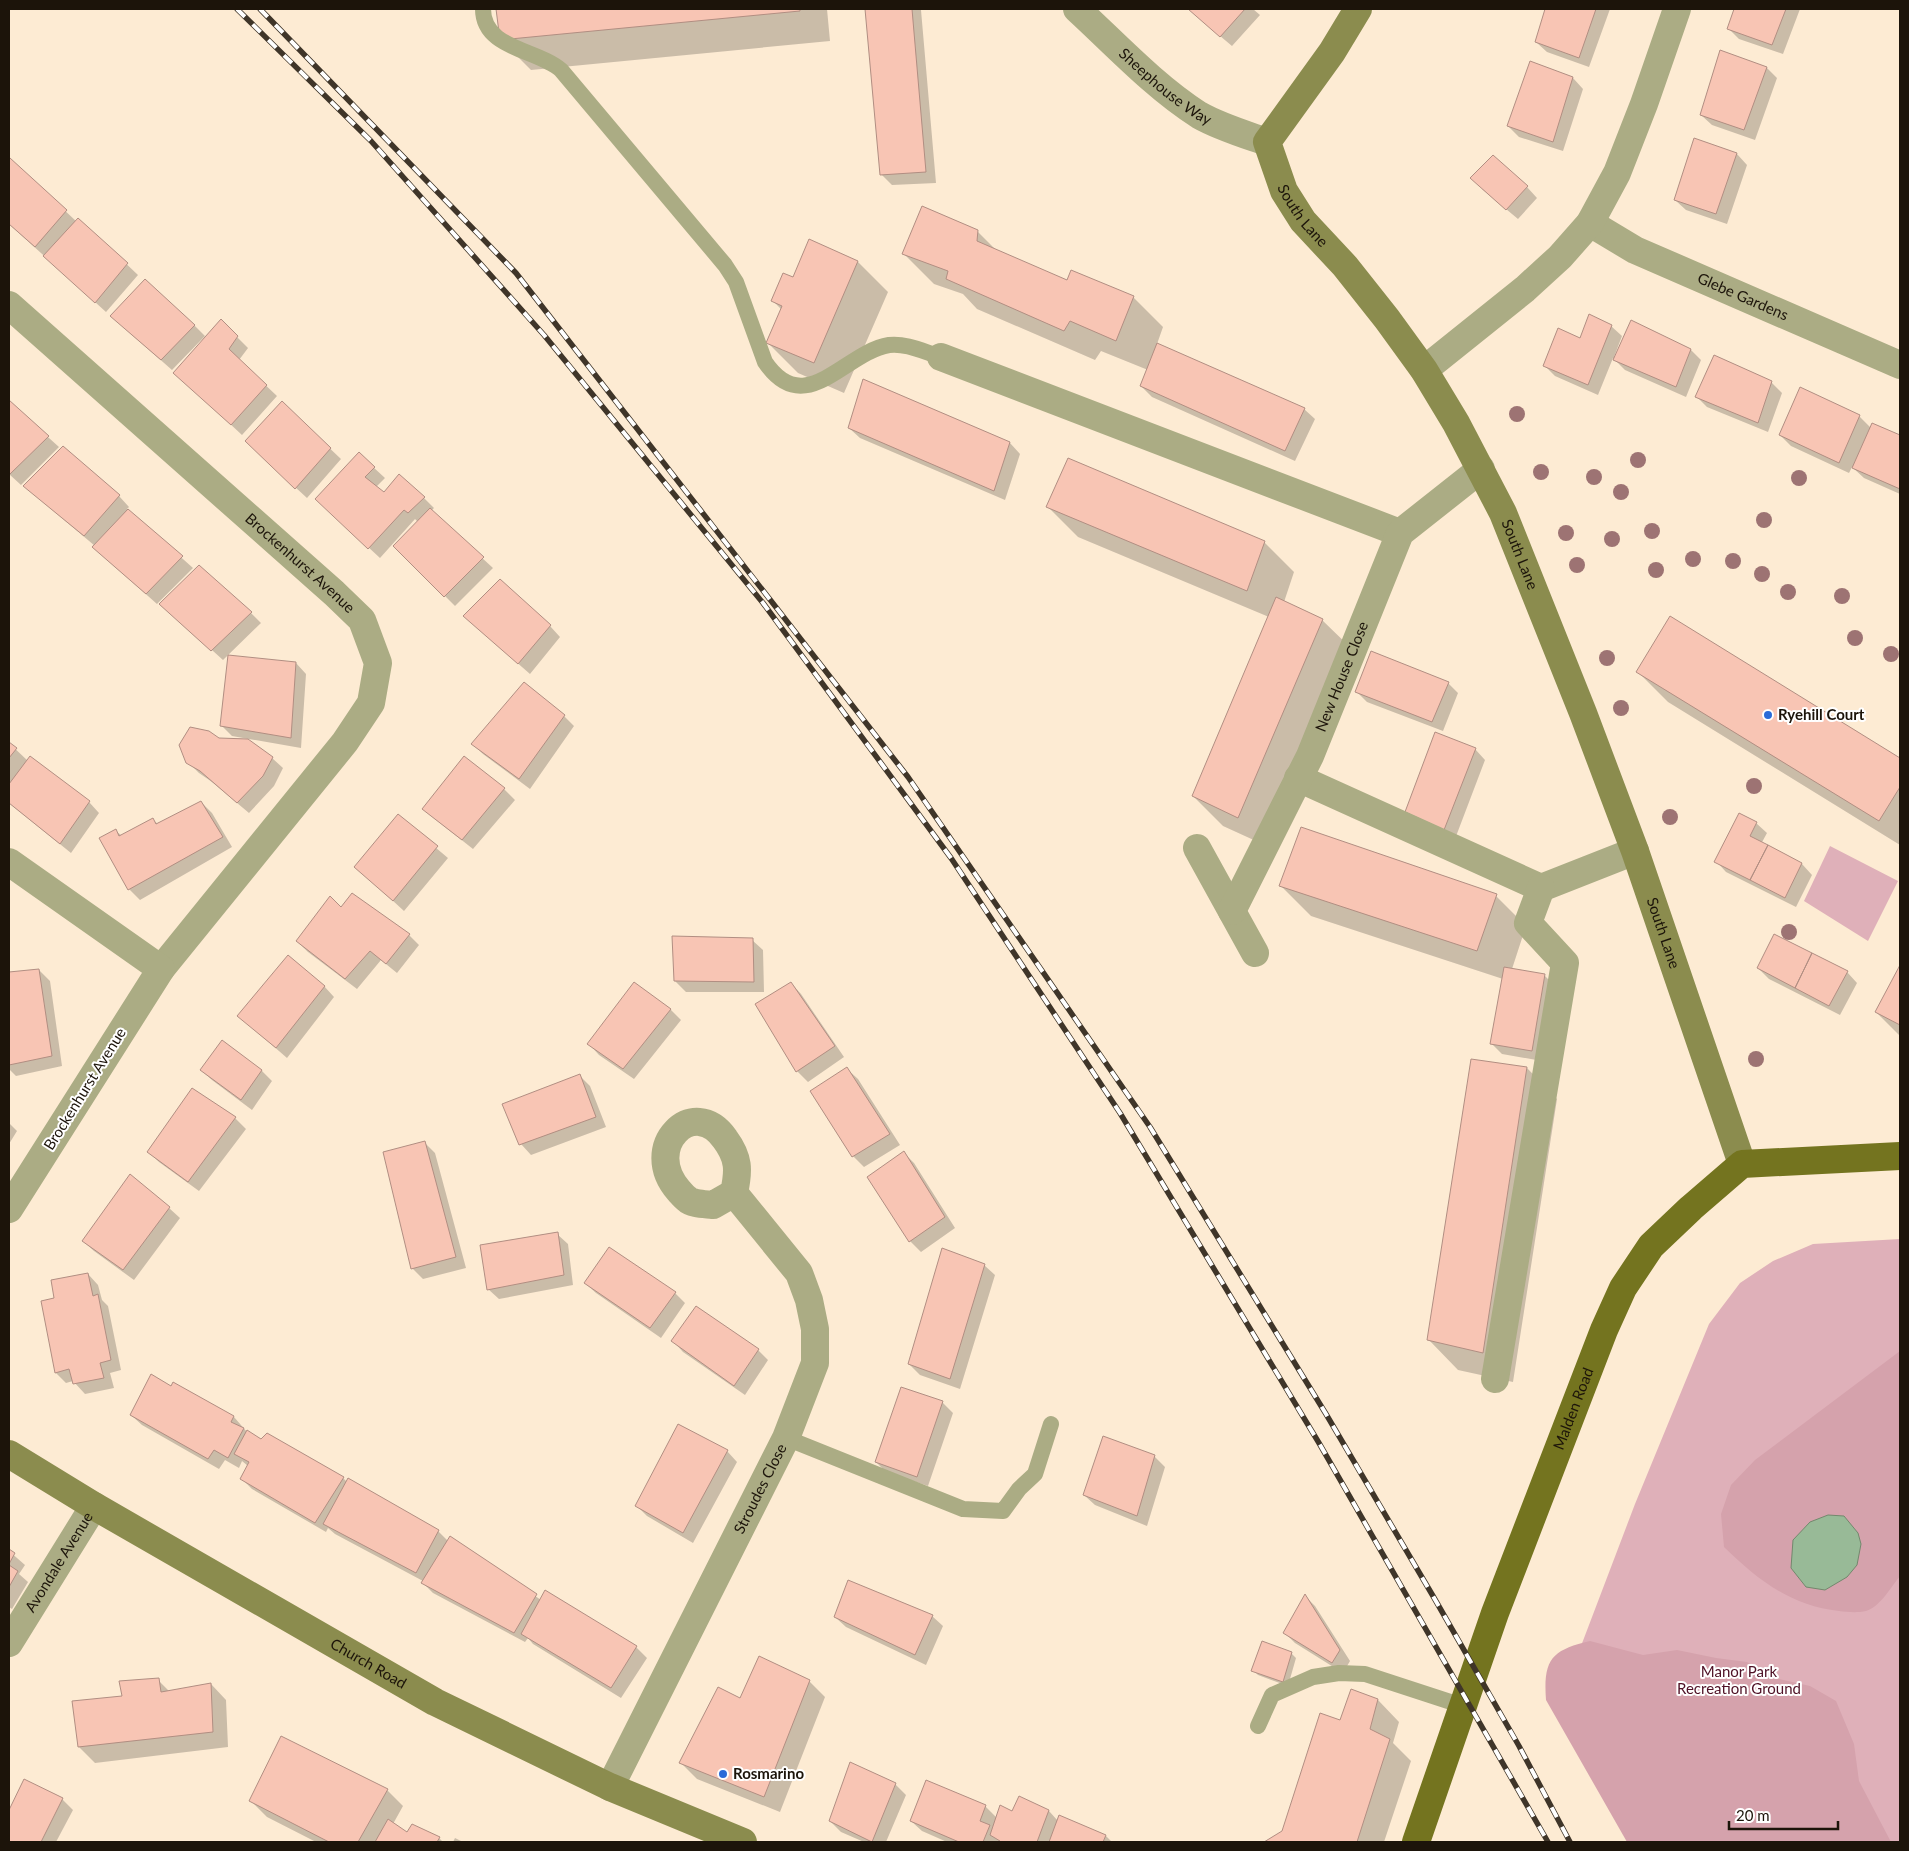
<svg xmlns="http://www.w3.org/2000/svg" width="1909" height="1851" font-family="Lato,sans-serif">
<rect width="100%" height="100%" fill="#fdebd3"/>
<path fill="#dfb0b9" d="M1830,846L1898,881L1868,941L1804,901Z
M1900,1239V1842H1645L1562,1696L1635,1504L1709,1324L1740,1283L1773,1261L1813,1244Z"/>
<path fill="#d5a2ac" d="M1900,1351V1576C1891,1587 1880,1607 1866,1611C1857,1613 1847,1612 1839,1611C1791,1606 1758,1580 1724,1547L1721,1514L1731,1485L1755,1460Z
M1590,1641L1643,1655L1677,1650L1716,1658L1747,1662L1770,1677L1810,1686L1836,1701L1854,1744L1859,1781L1891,1842H1627L1546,1700C1543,1659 1552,1650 1590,1641Z"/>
<path fill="#98ba97" stroke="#73886d" d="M1828,1515L1844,1516L1858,1533L1861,1544L1857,1565L1847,1577L1825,1590L1806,1587L1791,1568L1793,1540L1810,1522Z"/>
<path fill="#0003" d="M497,9H827L830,41L531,70L501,40Z
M866,9H920L921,10L936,183L892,185L881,174Z
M1188,9H1253L1260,15L1232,46Z
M1547,9H1610L1589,67L1547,52L1536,42Z
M1735,9H1800L1783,54L1739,39L1728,28Z
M1720,52L1767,68L1777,78L1755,140L1712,125L1701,115Z
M1531,63L1573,78L1583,89L1563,151L1519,137L1508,126Z
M1695,140L1737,154L1747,165L1727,224L1686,210L1675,200Z
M11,160L77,222L79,219L138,275L106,312L9,224V162Z
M1527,187L1537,198L1518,219L1482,189Z
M977,231L997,251L1068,282L1133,297L1163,327L1157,344L1304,409L1315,419L1295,461L1152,397L1141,386L1148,370L1101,351L1095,360L977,309L963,294L934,284L903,253Z
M810,241L858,262L888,292L844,393L798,373L767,342L782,310L773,301L793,278Z
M221,321L248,348L239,360L277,396L242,435L186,383Z
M194,325L205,336L172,370L122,326Z
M1611,326L1622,336L1614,357H1616L1691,350L1701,360L1686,397L1625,370L1613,358L1598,395L1555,376L1544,365L1580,340Z
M864,381L1010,443L1020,454L1005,500L860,438L849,428Z
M1771,382L1782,393L1768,432L1707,407L1697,397Z
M9,402L59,447L21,485L9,474Z
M282,403L341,459L307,498L257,452Z
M1859,416L1871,428L1873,424L1900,437V494L1864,478L1852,467L1849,473L1791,446L1780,435Z
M63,448L119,496L129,507L127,509L193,568L157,604L104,557L95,546L36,496Z
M359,454L385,478L376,487L384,493L424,498L434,508L431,511L493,568L455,606L395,546L418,522L415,519L380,558L327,509Z
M1048,507L1264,542L1294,572L1284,602L1322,620L1353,650L1269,847L1223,826L1193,796L1269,617L1078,537Z
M251,613L261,623L223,660L172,614Z
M1670,618L1900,760V845L1668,702L1638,672Z
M550,626L560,637L530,674L476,627Z
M296,663L306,674L301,748L232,736L221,725Z
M1448,683L1458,693L1443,731L1367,702L1357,692Z
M564,716L574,726L530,789L483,754L472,743Z
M218,739L272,758L283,768L274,786L249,813L212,782L199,773L188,762Z
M9,743L28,761L89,802L99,813L71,853L9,803Z
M1475,749L1485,760L1455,839L1417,822Z
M464,758L504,789L515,800L473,849L435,819L424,809Z
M201,802L212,813L232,847L140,900L129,889L116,831L122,836L153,820L158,824Z
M398,816L448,858L404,911L367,877Z
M1756,823L1767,833L1761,844L1802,864L1812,875L1796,907L1726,872L1716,861Z
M1281,886L1496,896L1526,926L1512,969L1544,975L1555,986L1542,1061L1502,1054L1492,1044L1503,979L1311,916Z
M341,909L409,935L419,945L397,973L381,960L357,989L308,952L297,941Z
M752,940L763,950L764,992H686L675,981Z
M1900,967V1036L1876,1012Z
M1758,968L1847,972L1857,983L1840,1015L1769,979Z
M39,970L50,981L62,1066L16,1076L9,1069V973Z
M634,983L671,1010L681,1020L634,1079L599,1055L589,1044Z
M791,983L801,994L844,1057L808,1082L797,1071Z
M324,986L334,997L287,1058L239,1016Z
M222,1042L262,1071L272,1081L252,1110L212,1080L201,1070Z
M1527,1068L1557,1099L1513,1382L1458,1370L1428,1339Z
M847,1069L858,1079L900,1145L864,1167L853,1156L812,1092Z
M580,1076L590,1086L606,1127L531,1155L521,1144L504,1104Z
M193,1089L235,1118L246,1129L199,1191L159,1162L149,1152Z
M9,1123L17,1131L9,1144Z
M424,1142L435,1153L466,1268L423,1279L412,1268Z
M904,1153L914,1163L955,1228L921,1252L910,1241L868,1177Z
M169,1208L180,1218L134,1280L94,1251L83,1241Z
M557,1234L568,1244L573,1285L499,1299L488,1289Z
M984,1265L995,1275L960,1389L920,1375L909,1364Z
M88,1274L98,1285L102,1300L108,1306L121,1370L110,1373L114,1388L85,1394L73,1381L66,1383L56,1373L42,1302L56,1299Z
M585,1283L675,1293L685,1303L661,1338L596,1293Z
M673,1341L758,1350L768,1360L745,1395L683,1352Z
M174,1384L234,1417L247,1432L262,1441L343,1478L347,1482L438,1531L448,1541L450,1537L541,1600L636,1647L647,1658L621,1698L533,1644L528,1638L525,1642L433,1593L422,1582L423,1581L335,1534L328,1528L326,1532L252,1489L241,1478L248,1466L242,1461L239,1468L225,1460L219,1469L142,1425L131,1415L172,1388Z
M942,1402L953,1413L928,1486L886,1472L876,1462Z
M727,1451L737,1462L693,1543L647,1516L637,1506Z
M1154,1456L1165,1467L1147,1526L1095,1505L1084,1495Z
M9,1551L25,1565L19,1574L28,1582L12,1609L9,1607Z
M1305,1596L1315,1606L1350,1661L1343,1673L1295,1643L1285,1633Z
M932,1616L943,1626L926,1665L846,1627L835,1617Z
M1291,1653L1296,1658L1288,1686L1258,1675L1253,1670Z
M158,1680L170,1692L211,1684L226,1700L228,1747L95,1763L79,1747L123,1697Z
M809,1681L825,1697L780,1812L697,1779L681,1763L741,1699Z
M1378,1700L1399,1722L1393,1743L1411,1761L1384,1842H1267L1283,1832L1341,1721Z
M25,1780L62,1799L73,1810L56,1842H9V1812Z
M895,1784L906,1795L886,1842H864L841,1832L830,1821Z
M387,1790L403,1806L393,1824L407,1833L439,1838L443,1842H316L267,1817L251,1801Z
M985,1806L997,1818L1013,1813L1049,1811L1058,1821L1060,1817L1106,1836L1112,1842H947L922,1831L911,1821Z
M455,1838L463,1842H453Z"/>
<path fill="#f8c5b4" stroke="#b18e82" d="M496,9H800V11L500,40Z
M865,9H912L926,172L880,175Z
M1188,9H1245L1220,37Z
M1545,9H1596L1579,58L1535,42Z
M1734,9H1786L1772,45L1727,29Z
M1720,50L1767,67L1744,130L1700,115Z
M1530,61L1573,77L1553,142L1507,126Z
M1694,138L1737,153L1716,214L1674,200Z
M1493,155L1528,186L1506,210L1470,178Z
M10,158L67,210L35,247L9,224V160Z
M922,206L978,230L977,241L1067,280L1071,270L1134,296L1116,341L1070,321L1064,331L946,279L948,271L902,254Z
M78,218L128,263L95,303L43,256Z
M809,239L858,261L814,363L766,343L782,306L771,301L783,273L793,277Z
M145,279L195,325L161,360L110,316Z
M1589,314L1612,325L1588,385L1543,366L1558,328L1580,338Z
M221,319L238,336L229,349L267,385L231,425L173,373Z
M1631,320L1691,349L1676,387L1613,360Z
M1157,343L1305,408L1285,451L1140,386Z
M1714,355L1772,381L1758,423L1695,397Z
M863,379L1010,442L994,491L848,428Z
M1800,387L1860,415L1839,463L1779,435Z
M9,400L49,436L9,475Z
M282,401L331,448L295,489L245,441Z
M1872,423L1900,435V489L1852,468Z
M63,446L120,495L84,536L23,486Z
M359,452L375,467L365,477L384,492L399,474L425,497L408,513L404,510L368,549L315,499Z
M1068,458L1265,541L1247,591L1046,507Z
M430,508L484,557L444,597L393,546Z
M128,509L183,556L146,594L92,547Z
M199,565L252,612L211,651L159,604Z
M500,579L551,625L518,664L463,616Z
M1276,597L1323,619L1238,818L1192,796Z
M1670,616L1900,758V787L1879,821L1636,672Z
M1371,651L1449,682L1432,722L1355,692Z
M228,655L296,662L291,738L220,726Z
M524,682L565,715L519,779L471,744Z
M190,727L209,731L219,738L248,739L273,757L263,776L237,803L200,771L186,763L179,745Z
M1435,732L1476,748L1444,830L1405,812Z
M9,742L17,748L9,758Z
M30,756L90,801L60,844L9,803V784Z
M464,756L505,788L462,840L422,809Z
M201,801L223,837L128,890L99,838L116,829L119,836L153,818L156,824Z
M1739,813L1757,822L1750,836L1768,845L1750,880L1714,862Z
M398,814L438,846L393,901L354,867Z
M1301,827L1497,894L1477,951L1279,886Z
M1768,845L1802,863L1785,898L1750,880Z
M352,893L410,934L386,964L370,951L345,979L296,941L330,896L341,907Z
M1774,934L1812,953L1795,988L1757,968Z
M672,936L753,938L754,982L674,981Z
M1812,953L1848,971L1829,1006L1795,988Z
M288,955L325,986L276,1048L237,1016Z
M1900,965V1025L1875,1012Z
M1504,967L1545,974L1532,1051L1490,1044Z
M39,969L52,1056L9,1065V972Z
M634,982L671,1009L623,1069L587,1044Z
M791,982L835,1046L796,1072L755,1004Z
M222,1040L262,1070L241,1100L200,1070Z
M1471,1059L1527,1067L1483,1353L1427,1340Z
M847,1067L890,1134L852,1157L810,1091Z
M580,1074L596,1117L519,1145L502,1104Z
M192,1088L236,1117L188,1182L147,1152Z
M425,1141L456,1257L411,1269L383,1152Z
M904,1151L945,1217L909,1242L867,1177Z
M130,1174L170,1207L123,1270L82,1241Z
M558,1232L564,1275L487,1290L480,1245Z
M609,1247L676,1292L650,1328L584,1283Z
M942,1248L985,1264L950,1379L908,1364Z
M88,1273L93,1296L98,1294L111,1360L100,1363L104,1378L73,1384L69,1369L55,1373L41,1301L54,1298L51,1280Z
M696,1306L759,1349L734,1386L671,1341Z
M151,1374L171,1386L173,1382L234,1416L231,1422L244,1428L228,1458L214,1450L208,1459L130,1415Z
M901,1387L943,1401L917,1477L875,1462Z
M678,1424L728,1450L683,1533L635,1506Z
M247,1430L261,1439L267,1433L344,1477L315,1523L240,1479L249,1462L234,1454Z
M1103,1436L1155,1455L1137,1516L1083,1495Z
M348,1478L439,1530L416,1573L323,1524Z
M450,1536L537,1594L514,1633L421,1583Z
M9,1549L15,1553L9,1564Z
M9,1565L18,1571L9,1587Z
M848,1580L933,1615L915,1655L834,1617Z
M545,1590L637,1646L611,1688L521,1634Z
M1305,1594L1340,1650L1332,1663L1283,1633Z
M1262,1641L1292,1652L1283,1682L1251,1671Z
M759,1656L810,1680L764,1797L679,1763L718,1687L740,1698Z
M159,1678L161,1692L211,1683L213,1732L78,1747L72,1701L122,1696L119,1681Z
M1351,1689L1378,1699L1370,1729L1390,1739L1357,1842H1264L1282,1831L1320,1713L1340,1720Z
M281,1736L388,1789L358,1842H329L249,1801Z
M850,1762L896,1783L872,1842L829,1821Z
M24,1779L63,1798L41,1842H9V1810Z
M926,1780L986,1805L980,1821L990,1825L983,1842H959L910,1821Z
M1019,1796L1049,1810L1037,1842H999L1000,1841L990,1835L1000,1805L1012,1811Z
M1059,1815L1106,1835L1103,1842H1049Z
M388,1819L407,1832L412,1824L440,1837L437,1842H375Z"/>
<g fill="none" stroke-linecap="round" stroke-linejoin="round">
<path stroke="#abac84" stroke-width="16" d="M483,9C483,49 537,49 561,70L725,265L736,282L765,362C805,421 845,352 889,345C907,343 924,352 941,357
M786,1438L963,1509L1003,1511L1019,1489L1035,1474L1051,1424
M1258,1726L1272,1695L1313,1677L1339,1673L1365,1674L1463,1706"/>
<g stroke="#abac84" stroke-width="28">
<path id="s1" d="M1077,9C1115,44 1155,87 1199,115C1220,127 1244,134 1267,142"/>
<path id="s2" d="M1590,223L1635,250L1900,365"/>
<path id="s3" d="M9,305L334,593L362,620L378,663L371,703L345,742L161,969"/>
<path d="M941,357L1400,533"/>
<path d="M1424,370L1525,289L1560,257L1590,223L1617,173L1644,104L1677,9"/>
<path d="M1298,778L1541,888L1635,851"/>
<path d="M1197,848L1255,953"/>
<path d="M9,862L161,969L9,1209"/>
<path id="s4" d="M1232,911L1310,756L1400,533L1481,469"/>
<path d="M1495,1379L1565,963L1528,923L1541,888"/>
<path id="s5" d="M9,1643L94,1506"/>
<path id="s6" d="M610,1787L786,1438L815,1363V1329L809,1300L799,1273L734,1193C739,1170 739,1158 725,1139C694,1094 640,1147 679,1191C681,1193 684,1197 687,1199C692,1204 705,1204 713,1205L734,1193"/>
</g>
<g stroke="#8b8c4e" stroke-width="28">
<path id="s7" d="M1358,9L1332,52L1267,142L1284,191L1303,221L1345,266L1387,319L1424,370L1456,423L1503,513L1583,713L1635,851L1742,1164"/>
<path id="s8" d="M9,1454L94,1506L435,1702L610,1787L743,1842"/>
</g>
<path stroke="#74741f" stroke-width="28" id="s9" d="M1416,1842L1495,1613L1604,1330L1623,1288L1651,1246L1691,1208L1742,1164L1900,1156"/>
<g stroke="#3f3529" stroke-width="5.5">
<path id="rail" d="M237,9L371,141L544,335L763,603L951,858L1120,1113L1319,1443L1548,1842
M260,9L516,273L908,777L1150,1127L1326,1414L1433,1596L1519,1746L1570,1842"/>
</g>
<use href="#rail" stroke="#fff" stroke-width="4" stroke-dasharray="11" stroke-linecap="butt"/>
</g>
<g fill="#9d7373">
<circle cx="1517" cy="414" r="8"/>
<circle cx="1638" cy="460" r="8"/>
<circle cx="1541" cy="472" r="8"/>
<circle cx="1594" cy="477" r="8"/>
<circle cx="1799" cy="478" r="8"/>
<circle cx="1621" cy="492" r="8"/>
<circle cx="1764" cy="520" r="8"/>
<circle cx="1652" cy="531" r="8"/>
<circle cx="1566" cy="533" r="8"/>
<circle cx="1612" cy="539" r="8"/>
<circle cx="1693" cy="559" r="8"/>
<circle cx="1733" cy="561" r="8"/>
<circle cx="1577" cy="565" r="8"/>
<circle cx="1656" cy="570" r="8"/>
<circle cx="1762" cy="574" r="8"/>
<circle cx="1788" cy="592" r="8"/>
<circle cx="1842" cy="596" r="8"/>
<circle cx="1855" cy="638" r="8"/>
<circle cx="1891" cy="654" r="8"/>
<circle cx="1607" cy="658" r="8"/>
<circle cx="1621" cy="708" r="8"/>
<circle cx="1754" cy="786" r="8"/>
<circle cx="1670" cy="817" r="8"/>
<circle cx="1789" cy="932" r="8"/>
<circle cx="1756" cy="1059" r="8"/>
</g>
<g fill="#2b6bd8" stroke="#fff" stroke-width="2">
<circle cx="1768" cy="715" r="5"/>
<circle cx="723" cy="1774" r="5"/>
</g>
<g text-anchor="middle" stroke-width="4" stroke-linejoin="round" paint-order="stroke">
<g font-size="15" fill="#1c140a" stroke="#fff">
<text dy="5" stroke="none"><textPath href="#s1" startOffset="118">Sheephouse Way</textPath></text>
<text dy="5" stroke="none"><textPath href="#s7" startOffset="244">South Lane</textPath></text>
<text dy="5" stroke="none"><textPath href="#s2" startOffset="170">Glebe Gardens</textPath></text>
<text dy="5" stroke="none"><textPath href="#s7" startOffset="649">South Lane</textPath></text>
<text dy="5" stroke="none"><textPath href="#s3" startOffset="389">Brockenhurst Avenue</textPath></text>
<text dy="5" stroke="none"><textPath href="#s4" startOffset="259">New House Close</textPath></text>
<text dy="5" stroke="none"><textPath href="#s7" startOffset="1054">South Lane</textPath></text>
<text transform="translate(85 1089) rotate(-58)" y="5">Brockenhurst Avenue</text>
<text dy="5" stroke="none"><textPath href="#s9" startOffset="461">Malden Road</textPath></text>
<text dy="5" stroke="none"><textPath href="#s6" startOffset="334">Stroudes Close</textPath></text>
<text dy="5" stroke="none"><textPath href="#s5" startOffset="95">Avondale Avenue</textPath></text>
<text dy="5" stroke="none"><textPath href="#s8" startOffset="416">Church Road</textPath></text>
</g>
<g font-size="15" font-weight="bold" fill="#1c140a" stroke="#fff" text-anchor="start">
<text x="1778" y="720">Ryehill Court</text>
<text x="733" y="1779">Rosmarino</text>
</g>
<g font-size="15" fill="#4e1025" stroke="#fff">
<text x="1739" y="1677">Manor Park<tspan x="1739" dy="17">Recreation Ground</tspan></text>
</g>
</g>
<rect width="1909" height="1851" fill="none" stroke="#1c140a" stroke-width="20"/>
<path d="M1729 1821v8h109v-8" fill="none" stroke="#1c140a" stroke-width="2.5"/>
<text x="1736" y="1821" font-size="15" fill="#1c140a" stroke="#ffffff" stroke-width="4" paint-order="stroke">20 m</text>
</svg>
